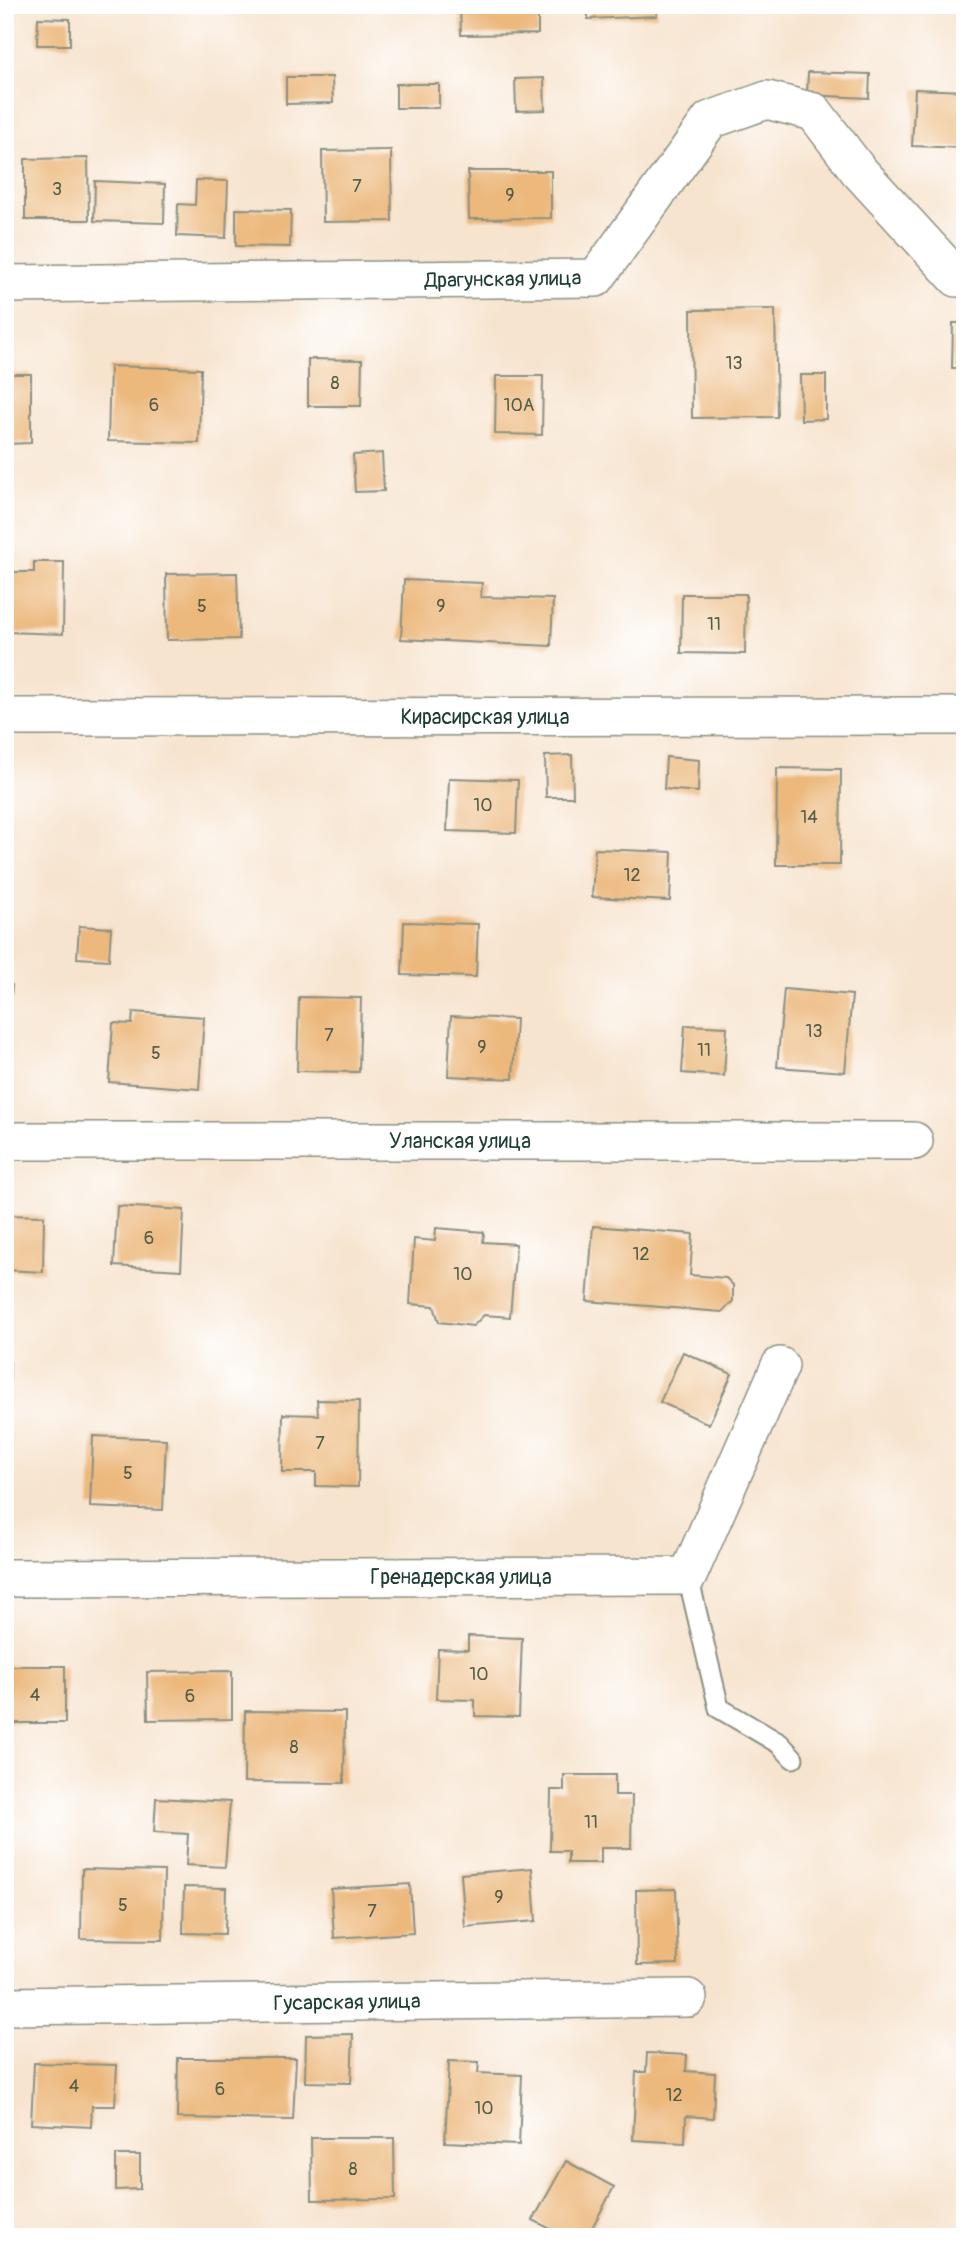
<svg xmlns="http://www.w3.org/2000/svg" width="970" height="2242" font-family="Pangolin,sans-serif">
<rect width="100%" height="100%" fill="#fff"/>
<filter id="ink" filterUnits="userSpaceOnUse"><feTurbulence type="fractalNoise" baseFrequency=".0143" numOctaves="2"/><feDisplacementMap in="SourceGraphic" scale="14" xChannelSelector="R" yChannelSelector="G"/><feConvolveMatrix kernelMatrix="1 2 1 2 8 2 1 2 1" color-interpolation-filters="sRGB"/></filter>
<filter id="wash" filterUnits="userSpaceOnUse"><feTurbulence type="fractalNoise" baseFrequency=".00686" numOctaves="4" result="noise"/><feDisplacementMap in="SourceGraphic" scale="28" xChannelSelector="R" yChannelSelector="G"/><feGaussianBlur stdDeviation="1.57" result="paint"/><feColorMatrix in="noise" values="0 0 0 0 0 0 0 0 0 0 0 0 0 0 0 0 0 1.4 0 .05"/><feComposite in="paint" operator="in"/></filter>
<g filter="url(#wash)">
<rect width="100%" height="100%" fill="#f7e4cf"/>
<g id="blocks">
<path fill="#ecb87c" d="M460,5H538V34L461,35Z
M588,5H657V16L588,19Z
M38,18L70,19V45H37Z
M808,72L870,74L869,98L807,95Z
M286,77H332L333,103L286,104Z
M544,78L545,110L516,111L515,79Z
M396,84H439V108H396Z
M915,89L965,91V148L912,146Z
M391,150L392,221L323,222L322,151Z
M88,158L89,220H25V159Z
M468,171H551V218L469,219Z
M196,180L228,181L226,238L177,236L178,204L195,205Z
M95,181L165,184L164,223L94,221Z
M236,209L291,210L290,247L236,246Z
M775,309L777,417L692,418L691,310Z
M953,323H965V368H952Z
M308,359L362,360L361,406H308Z
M110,366L201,369L199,443L108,441Z
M5,374H31V443L5,444Z
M800,375H826V419L801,420Z
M496,376H543L542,435L495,434Z
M382,453L384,491L355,492L353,455Z
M34,562H64L63,634L5,632V572H34Z
M237,573L239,639L167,640L166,574Z
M404,580L482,583L481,597L553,599L551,646L401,639Z
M682,594H746L745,654L681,653Z
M572,755L573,797H546L545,756Z
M666,757L699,760L698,792L664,789Z
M777,768L841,769L840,865H776Z
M449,778L518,780L516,833L447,831Z
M595,849L672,852L670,901L592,897Z
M404,922L478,924L476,977L402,975Z
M79,926L111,928L109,960L77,958Z
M5,981L12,985L10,1006L5,1009Z
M784,989L852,995L845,1072L777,1067Z
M299,997L361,998L359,1072L297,1071Z
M133,1012L204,1017L199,1089L109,1082L113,1023L132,1024Z
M451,1016L516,1019L513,1079L448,1076Z
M685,1025L727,1027L724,1076L682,1073Z
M117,1206L184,1210L181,1270L114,1266Z
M5,1215L44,1216L43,1272L5,1270Z
M593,1226L693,1234L690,1275L726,1278L733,1285V1301L722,1312L587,1301Z
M436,1228L484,1232L483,1242L516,1244L510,1317L484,1315L473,1326L439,1322L434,1306L410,1304L414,1239L435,1241Z
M683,1352L732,1374L709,1424L660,1402Z
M5,1363H10L8,1421L5,1420Z
M317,1400L359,1401L358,1487L316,1486V1472H282L283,1414L318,1415Z
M93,1436L166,1439L163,1510L90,1507Z
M468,1636L522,1638L519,1717L475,1716V1700L436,1699L438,1649L468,1650Z
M5,1666H65V1723H5Z
M232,1671V1719L148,1720L147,1672Z
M245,1711L345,1712L344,1783L244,1782Z
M564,1775H615V1795H632L631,1848H601V1863H568V1851H550L551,1790H564Z
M156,1798L230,1802L225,1867L186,1865L188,1834L154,1832Z
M532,1868L536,1921L465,1927L461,1874Z
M82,1869L164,1871L163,1940L81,1939Z
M410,1884L413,1933L334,1938L331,1889Z
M184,1887L226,1888L225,1934L183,1933Z
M676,1889L678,1964L637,1965L636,1890Z
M353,2034L351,2083L305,2082L306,2035Z
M647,2053L687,2055L686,2071L715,2073L713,2118L686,2116L685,2143L633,2140L636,2072H646Z
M178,2058H296L293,2120L177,2118Z
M449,2061L479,2062L478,2073L522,2075L519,2145L445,2142Z
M34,2063L117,2065L115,2106H92L91,2127L31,2124Z
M311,2138H394L395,2199L312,2200Z
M116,2155H140V2189L116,2190Z
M566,2161L614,2187L587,2237H566L533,2220Z"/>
</g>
</g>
<g filter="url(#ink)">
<use href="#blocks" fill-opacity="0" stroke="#8b9082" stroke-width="2"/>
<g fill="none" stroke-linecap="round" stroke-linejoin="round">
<g stroke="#8b9082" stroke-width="23">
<path id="service" d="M688,1576L719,1708L780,1744L793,1758"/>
</g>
<g stroke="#8b9082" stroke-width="40">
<path id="minor" d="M5,284L596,278L710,120L767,100L814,112L858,170L957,278H965
M5,717L965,716
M5,1141H914
M5,1578L688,1576L780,1366
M5,2006L688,1998"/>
</g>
<use href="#service" stroke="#fff" stroke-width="19"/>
<use href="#minor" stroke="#fff" stroke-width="37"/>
</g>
</g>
<g text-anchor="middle" stroke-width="5" stroke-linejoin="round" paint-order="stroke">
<g font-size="18" fill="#525c46">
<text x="357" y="192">7</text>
<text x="57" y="195">3</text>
<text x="510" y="201">9</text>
<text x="734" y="369">13</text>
<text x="335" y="389">8</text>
<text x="154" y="411">6</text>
<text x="519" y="411">10А</text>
<text x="202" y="612">5</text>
<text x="441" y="612">9</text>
<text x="714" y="630">11</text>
<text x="483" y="811">10</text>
<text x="809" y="823">14</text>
<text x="632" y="881">12</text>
<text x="814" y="1037">13</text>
<text x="329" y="1041">7</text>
<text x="482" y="1053">9</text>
<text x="704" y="1056">11</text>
<text x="156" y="1059">5</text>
<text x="149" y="1244">6</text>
<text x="641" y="1260">12</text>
<text x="463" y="1280">10</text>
<text x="320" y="1449">7</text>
<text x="128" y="1479">5</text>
<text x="479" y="1680">10</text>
<text x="35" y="1701">4</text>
<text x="190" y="1702">6</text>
<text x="294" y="1753">8</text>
<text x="591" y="1828">11</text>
<text x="499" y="1903">9</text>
<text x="123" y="1911">5</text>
<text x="372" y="1917">7</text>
<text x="74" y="2092">4</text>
<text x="220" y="2095">6</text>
<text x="674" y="2101">12</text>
<text x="484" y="2114">10</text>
<text x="353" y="2175">8</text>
</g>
<g font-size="21" fill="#1f3d34" stroke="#fff">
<text transform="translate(503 279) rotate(-1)" y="7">Драгунская улица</text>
<text x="485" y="724">Кирасирская улица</text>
<text x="460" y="1148">Уланская улица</text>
<text x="461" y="1584">Гренадерская улица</text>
<text transform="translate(347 2002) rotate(-1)" y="7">Гусарская улица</text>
</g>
</g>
<rect width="970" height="2242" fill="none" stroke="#fff" stroke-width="28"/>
</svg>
